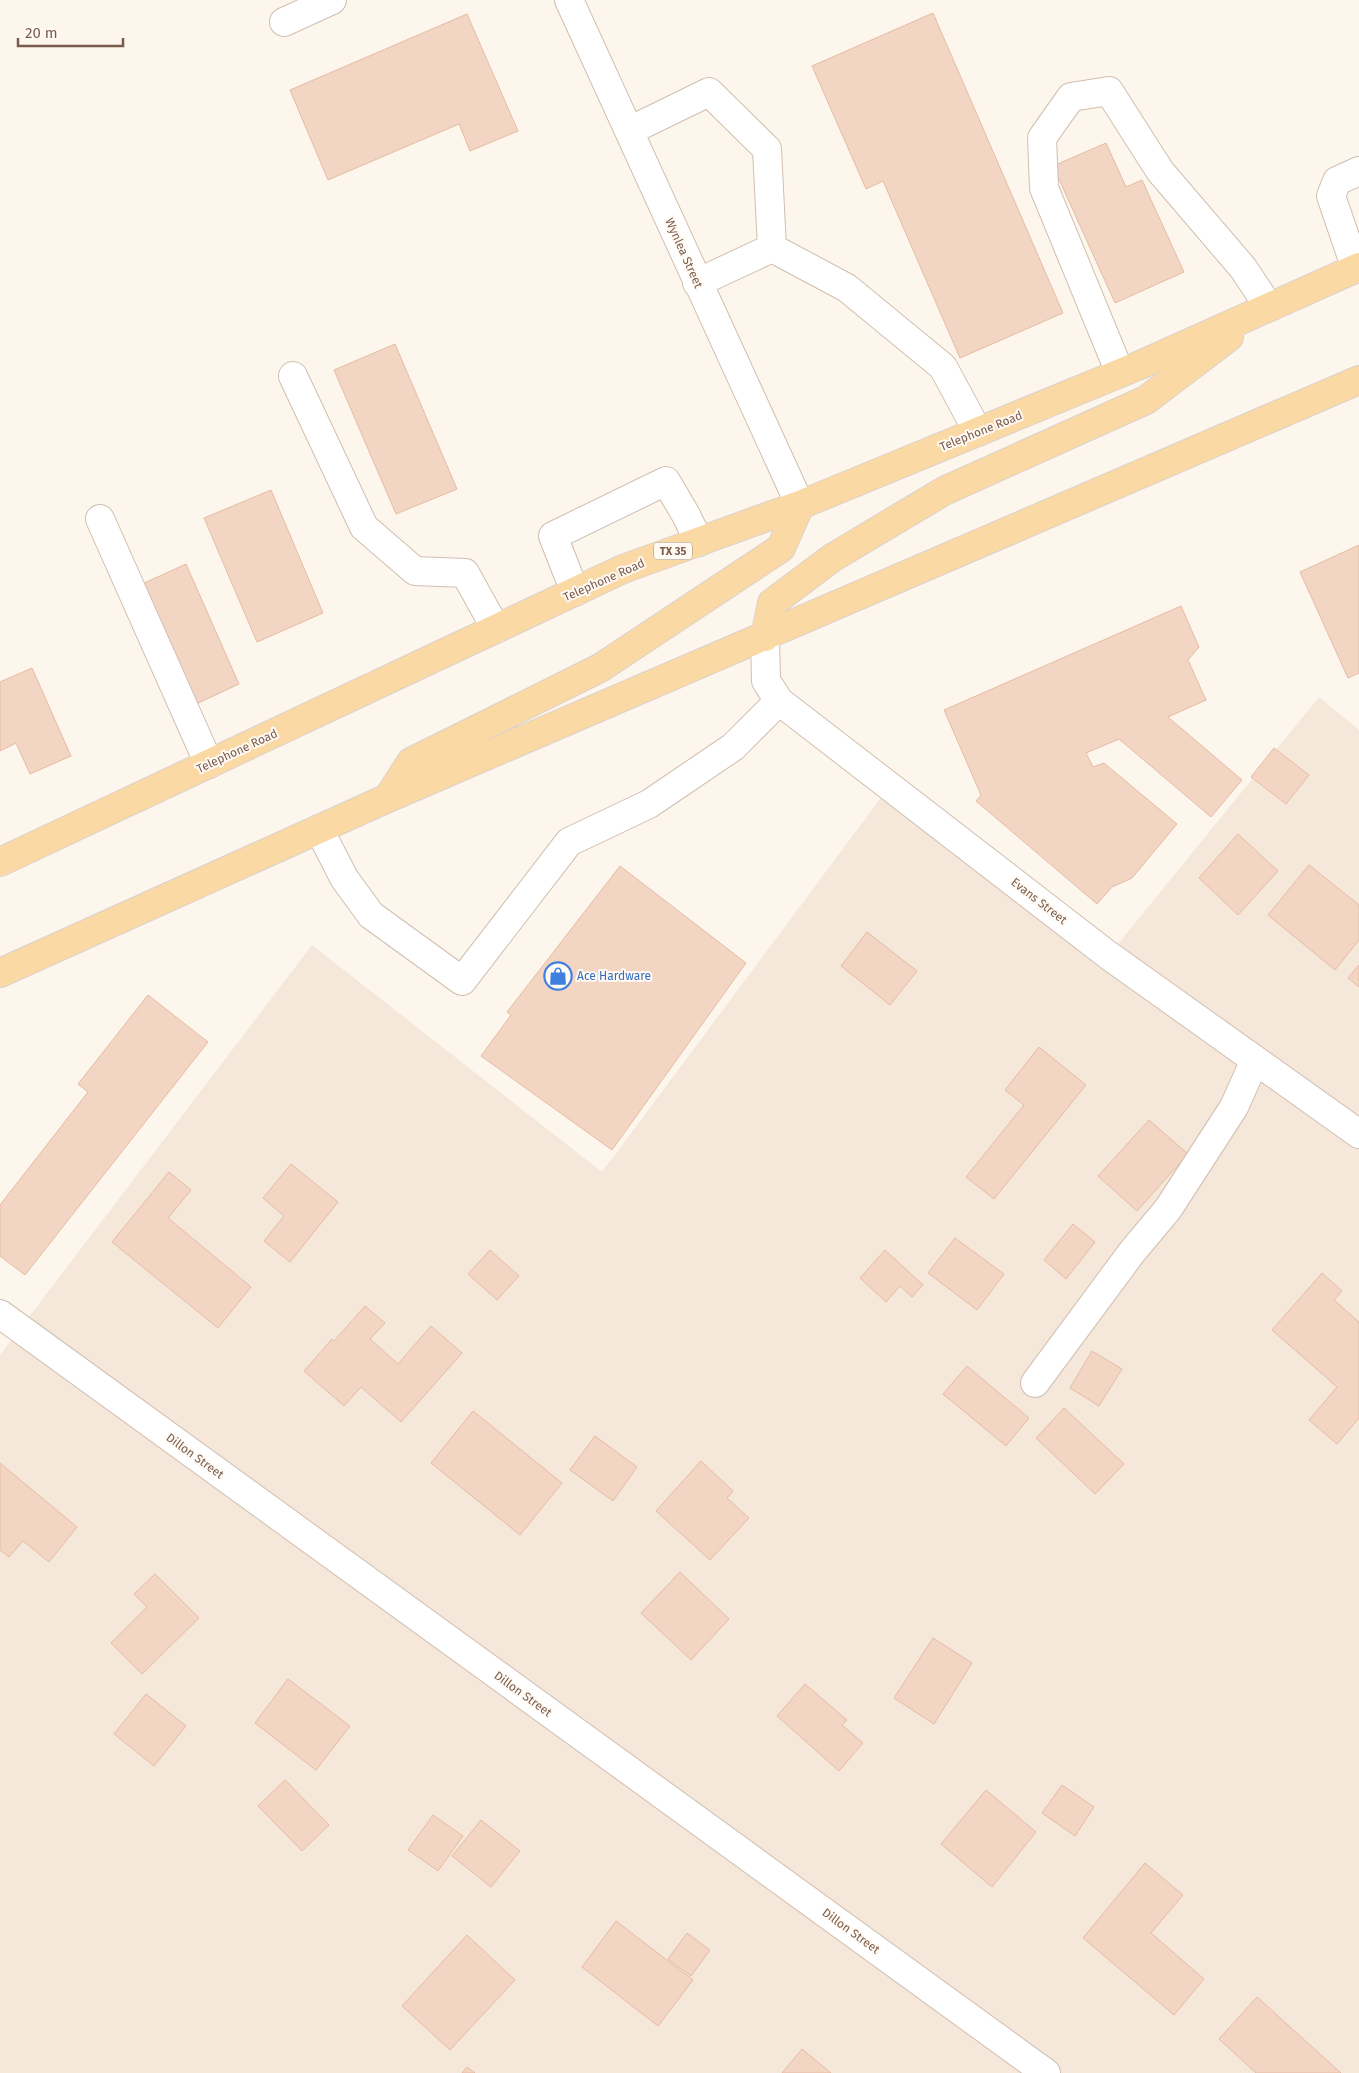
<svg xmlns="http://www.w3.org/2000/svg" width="1359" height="2073" font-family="'Fira Sans',sans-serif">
<rect width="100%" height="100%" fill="#fdf6ec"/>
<path fill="#f5e8da" d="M1319,697L1359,730V2073H0V1355L312,945L602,1172L889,787L1109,955Z"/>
<path fill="#f3d5c3" stroke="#e6bba3" d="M933,13L1063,313L960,358L883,181L866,189L812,66Z
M467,14L518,131L470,151L459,124L328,180L290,90Z
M1106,143L1126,187L1142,180L1184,272L1115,303L1053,166Z
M395,344L457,489L396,514L334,370Z
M271,490L323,613L257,642L204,518Z
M1359,545V673L1348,678L1300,572Z
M186,564L239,684L194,705L140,585Z
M1181,606L1199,647L1188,660L1206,700L1168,717L1242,780L1211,817L1119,739L1086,753L1093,767L1104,763L1177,824L1132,878L1112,887L1097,904L976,801L981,795L944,710Z
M32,668L71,756L30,774L16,743L0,751V682Z
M1274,748L1309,775L1286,804L1251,777Z
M1238,834L1278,871L1238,915L1199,878Z
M1309,865L1359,905V940L1335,970L1268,915Z
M620,866L746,963L612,1150L481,1056L511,1015L507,1012Z
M867,932L917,971L890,1005L841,966Z
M1359,965V987L1348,978Z
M148,995L208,1042L25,1275L0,1256V1205L88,1092L78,1084Z
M1039,1047L1086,1085L994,1199L966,1177L1024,1105L1005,1090Z
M1149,1120L1188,1154L1137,1211L1098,1176Z
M291,1164L338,1202L290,1262L264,1241L284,1216L263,1198Z
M169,1172L191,1190L168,1218L251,1287L218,1328L112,1242Z
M1073,1224L1095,1242L1066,1279L1044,1260Z
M955,1238L1004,1274L977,1310L928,1273Z
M490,1250L519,1276L497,1300L468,1274Z
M885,1250L923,1285L912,1297L900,1286L886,1302L860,1278Z
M1322,1273L1342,1291L1334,1300L1359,1322V1418L1337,1444L1309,1420L1337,1387L1272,1330Z
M365,1306L385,1323L370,1339L398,1364L431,1326L462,1353L401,1422L361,1387L344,1406L304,1371L332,1339L334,1341Z
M1092,1351L1122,1369L1099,1406L1070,1388Z
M967,1366L1029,1418L1006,1446L943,1394Z
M1064,1408L1124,1464L1095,1494L1036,1438Z
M473,1411L562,1483L520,1535L431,1463Z
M595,1436L637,1467L613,1501L570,1470Z
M701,1461L733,1491L727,1498L749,1518L710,1560L656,1511Z
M0,1463L77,1527L49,1562L23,1541L9,1557L0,1550Z
M680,1572L729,1619L691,1660L641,1613Z
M155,1574L199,1618L142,1674L111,1643L147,1607L134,1594Z
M933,1638L972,1663L934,1724L894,1698Z
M288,1679L350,1726L316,1770L255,1723Z
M805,1684L847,1720L842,1725L863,1743L839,1771L777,1716Z
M146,1694L186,1726L154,1766L114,1734Z
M285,1780L329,1825L302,1851L258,1806Z
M1062,1785L1094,1807L1075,1836L1042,1813Z
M986,1790L1036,1832L992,1887L941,1844Z
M433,1815L463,1836L438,1871L408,1850Z
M481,1820L520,1851L491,1887L452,1856Z
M1145,1863L1183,1895L1151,1933L1204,1979L1174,2015L1083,1938Z
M616,1921L693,1980L658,2026L582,1967Z
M687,1933L710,1950L691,1976L668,1959Z
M467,1935L515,1980L450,2050L402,2006Z
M1257,1997L1341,2073H1256L1219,2039Z
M802,2049L831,2073H782Z
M467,2067L475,2073H462Z"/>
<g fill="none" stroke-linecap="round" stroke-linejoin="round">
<g stroke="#d1beb0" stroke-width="30">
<path id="minor" d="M569,0L800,505
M284,22L332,0
M629,131L709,92L767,149L772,248
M1356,269L1331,196L1337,181L1359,171
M697,283L772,248L847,288L943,367L978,432
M1120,373L1044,188L1042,138L1071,97L1109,91L1160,171L1243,268L1269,307
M293,376L364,527L415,571L465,573L496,629
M100,519L209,764
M575,592L553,536L666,481L686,515L699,542
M765,637L766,681L779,701L1108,955L1359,1134
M319,829L344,878L371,915L462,981L569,842L649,804L733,747L779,701
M0,1314L1046,2073
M1035,1383L1132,1252L1168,1209L1234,1107L1255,1060"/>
</g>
<g stroke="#dad1cd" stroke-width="30">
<path id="major" d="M765,637L772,603L832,558L944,491L1146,400L1229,337
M388,798L411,762L600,668L781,548L800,505
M0,862L623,569L800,505L1140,365L1359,267
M0,973L388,798L1359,380"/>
</g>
<use href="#minor" stroke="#fff" stroke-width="28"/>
<use href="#major" stroke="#fbd9a5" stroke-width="28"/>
</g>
<defs>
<g id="shop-ring" transform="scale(1.4375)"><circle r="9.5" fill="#fffaf3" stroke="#3f7fe0" stroke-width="1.5"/><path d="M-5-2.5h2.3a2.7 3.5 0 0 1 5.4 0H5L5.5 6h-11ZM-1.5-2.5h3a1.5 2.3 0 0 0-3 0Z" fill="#3f7fe0"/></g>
</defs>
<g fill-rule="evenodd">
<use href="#shop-ring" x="558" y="976"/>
</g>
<g text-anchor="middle" stroke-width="4" stroke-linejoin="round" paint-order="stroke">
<rect fill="#fffaf3" stroke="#a28b7f" stroke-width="1" x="654" y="542.5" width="38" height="17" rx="4"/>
<g font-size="11" font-weight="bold" fill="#7a5c4d">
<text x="673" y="555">TX 35</text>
</g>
<g font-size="12" fill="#7a5c4d" stroke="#fffaf3">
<text transform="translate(684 253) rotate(66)" y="4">Wynlea Street</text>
<text transform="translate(981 431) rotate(-22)" y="4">Telephone Road</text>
<text transform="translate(604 580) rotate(-24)" y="4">Telephone Road</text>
<text transform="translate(237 751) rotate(-25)" y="4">Telephone Road</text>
<text transform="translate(1039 901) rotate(38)" y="4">Evans Street</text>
<text transform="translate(195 1456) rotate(36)" y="4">Dillon Street</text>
<text transform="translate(523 1694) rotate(36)" y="4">Dillon Street</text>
<text transform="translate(851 1931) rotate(36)" y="4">Dillon Street</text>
</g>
<g font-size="12" fill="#366cbe" stroke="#fffaf3" text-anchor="start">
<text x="577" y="980">Ace Hardware</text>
</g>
</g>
<path d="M18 38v8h105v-8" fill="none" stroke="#7a5c4d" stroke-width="2.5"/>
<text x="25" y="38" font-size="15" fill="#7a5c4d" stroke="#fffaf3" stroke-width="4" paint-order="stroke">20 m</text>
</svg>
